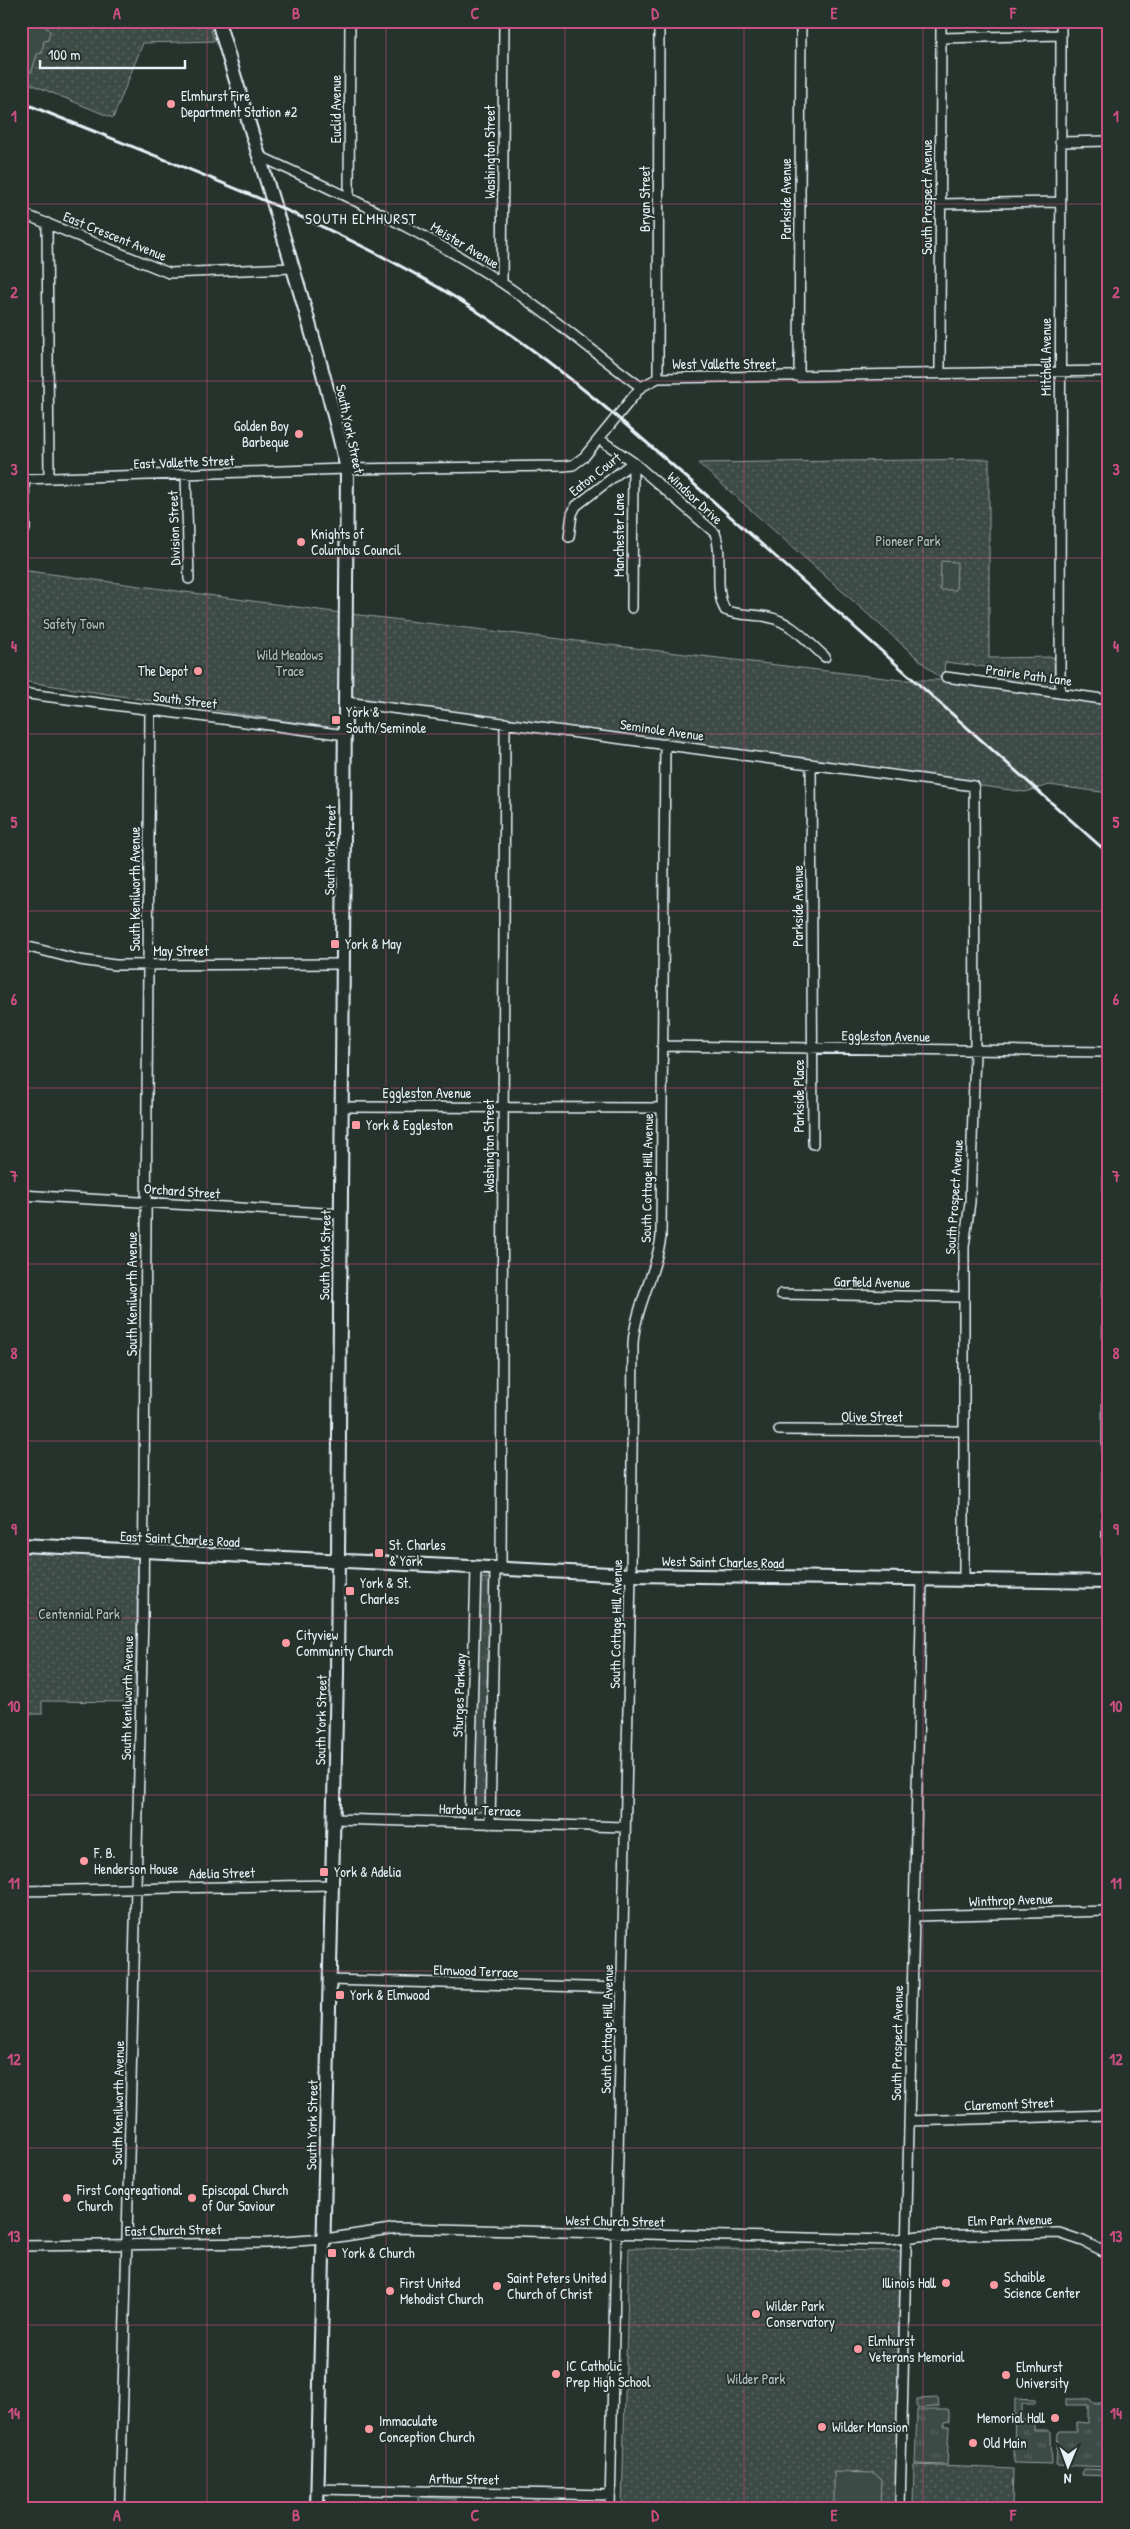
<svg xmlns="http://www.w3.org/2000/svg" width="1130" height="2529" font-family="'Patrick Hand',sans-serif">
<defs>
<pattern id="grass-tufts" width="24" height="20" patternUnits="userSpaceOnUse" patternTransform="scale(1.25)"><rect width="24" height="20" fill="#3e4b47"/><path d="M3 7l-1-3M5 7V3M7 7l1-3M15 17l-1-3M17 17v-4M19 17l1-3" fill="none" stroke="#5a6562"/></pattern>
<pattern id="park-dots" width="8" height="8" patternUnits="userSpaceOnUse" patternTransform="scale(1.25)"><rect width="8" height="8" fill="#3e4b47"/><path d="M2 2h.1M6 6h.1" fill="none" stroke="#5a6562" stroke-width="1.8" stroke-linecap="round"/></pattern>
</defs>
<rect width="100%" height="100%" fill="#26332d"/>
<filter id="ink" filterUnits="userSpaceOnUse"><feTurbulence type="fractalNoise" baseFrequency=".02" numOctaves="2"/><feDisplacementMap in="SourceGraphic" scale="10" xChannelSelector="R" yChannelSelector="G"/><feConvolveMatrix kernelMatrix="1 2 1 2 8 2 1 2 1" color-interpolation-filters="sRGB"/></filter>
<g filter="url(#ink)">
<path fill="url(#grass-tufts)" stroke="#939ea0" d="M479,1578H492L486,1812L473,1811Z
M938,2398L939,2407L917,2408V2399Z
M1015,2399L1035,2400V2404H1022V2420L1034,2421V2430H1049L1051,2432L1052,2464L1014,2463Z
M1065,2399H1090L1093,2403H1109L1105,2433L1109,2434V2467L1056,2465L1058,2433L1060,2431H1076V2422L1088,2423V2405H1065Z
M917,2410H949V2421L944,2422V2426H949L947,2465L915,2464Z
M1083,2469L1109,2470V2476L1082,2475Z"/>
<path fill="url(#park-dots)" stroke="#939ea0" d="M21,21H209L214,41L143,43L113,118L21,80Z
M989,459V658L1054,657L1055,681L1049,687L988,679L986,667L945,662L943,680L1109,696V793L1049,785L1025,792L340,696L339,729L21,681V570L334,612L902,680H942L698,463Z
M21,1552L138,1558L135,1702L42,1701V1714H21Z
M629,2248L902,2251L895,2508H622Z
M914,2465L1013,2469L1012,2508H913Z
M418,2497L456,2499V2508H418Z"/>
<path fill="#3e4b47" stroke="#939ea0" d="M21,21H39L50,31L48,40L44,41L42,53L37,54L32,71L21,74Z
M941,561L957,562L956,590H940Z
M834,2472L874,2473L881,2479L880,2508H834Z"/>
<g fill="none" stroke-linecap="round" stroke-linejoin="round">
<g stroke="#e8f1f8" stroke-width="12">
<path id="street" d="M941,38L1061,35
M1060,142L1109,141
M257,155C341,193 424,232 502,283C551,315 594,353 641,387
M349,197L350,21
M941,204L1060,202
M21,213L169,273L292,268
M47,223L49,478
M502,283L504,21
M940,373L941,21
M799,377L801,21
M658,378L659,21
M599,439L633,462L715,533C724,557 713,587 725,610C739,616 753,614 768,617C792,622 807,641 825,657
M186,476L189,579
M21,479L347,469L564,466L573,465L584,457L641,387L658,378L1109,371
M24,479L25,529
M569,537L572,514L576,506L633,462
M632,608L633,462
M946,677L1109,700
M21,693L346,735
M1060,693L1061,21
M346,702L974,786L975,1051L970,1202L964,1247V1580
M811,764L813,1144
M21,945L80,960L115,965L344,964
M662,1046L1109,1052
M342,1107L662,1108
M21,1195L341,1214
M781,1294L964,1297
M779,1430L964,1431
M501,1569L505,723
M1107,1582L1109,1088
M334,1819L625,1827
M469,1823L476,1568
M490,1824L495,1569
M21,1891L332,1885
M914,1916L1109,1911
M330,1980L622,1988
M909,2121L1109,2115
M21,2246L269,2243L325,2239L397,2228L890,2240L919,2236L1059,2233L1083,2241L1109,2254
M317,2489L610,2495
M120,2508L143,1616L150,709
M610,2508L631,1575L633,1343C636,1305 656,1274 661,1237L665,744
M900,2508L922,1579"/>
</g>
<g stroke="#e8f1f8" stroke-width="16">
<path id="secondary" d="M218,21C262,170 312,318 347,469L337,1675L317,2508
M21,1545L631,1575L1109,1582"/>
</g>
<use href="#street" stroke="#26332d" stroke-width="9"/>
<use href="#secondary" stroke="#26332d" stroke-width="12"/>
<path stroke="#e8f1f8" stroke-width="3" d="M21,102C170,163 324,216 461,301C569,369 662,456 758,541C875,645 992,749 1109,854"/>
</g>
</g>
<path fill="none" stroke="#cc4e82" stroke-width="1" stroke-opacity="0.55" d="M207,21V2508M386,21V2508M565,21V2508M744,21V2508M923,21V2508M21,204H1109M21,381H1109M21,558H1109M21,734H1109M21,911H1109M21,1088H1109M21,1264H1109M21,1441H1109M21,1618H1109M21,1795H1109M21,1971H1109M21,2148H1109M21,2325H1109"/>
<g fill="#ff9aa2" stroke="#26332d" stroke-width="2">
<circle cx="171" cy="104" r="5"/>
<circle cx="299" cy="434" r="5"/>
<circle cx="301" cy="542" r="5"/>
<circle cx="198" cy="671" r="5"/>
<rect x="331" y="715" width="10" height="10" rx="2.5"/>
<rect x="330" y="939" width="10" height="10" rx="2.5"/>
<rect x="351" y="1120" width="10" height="10" rx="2.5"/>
<rect x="374" y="1548" width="10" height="10" rx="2.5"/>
<rect x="345" y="1586" width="10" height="10" rx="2.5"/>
<circle cx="286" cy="1643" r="5"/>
<circle cx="84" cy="1861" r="5"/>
<rect x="319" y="1867" width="10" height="10" rx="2.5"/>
<rect x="335" y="1990" width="10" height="10" rx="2.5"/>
<circle cx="67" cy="2198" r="5"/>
<circle cx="192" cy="2198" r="5"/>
<rect x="327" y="2248" width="10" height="10" rx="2.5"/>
<circle cx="946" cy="2283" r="5"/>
<circle cx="994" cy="2285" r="5"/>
<circle cx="497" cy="2286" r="5"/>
<circle cx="390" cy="2291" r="5"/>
<circle cx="756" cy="2314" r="5"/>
<circle cx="858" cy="2349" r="5"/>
<circle cx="556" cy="2374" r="5"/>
<circle cx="1006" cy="2375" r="5"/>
<circle cx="1055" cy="2418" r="5"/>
<circle cx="822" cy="2427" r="5"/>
<circle cx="369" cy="2429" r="5"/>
<circle cx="973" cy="2443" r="5"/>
</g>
<g text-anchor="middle" stroke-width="4" stroke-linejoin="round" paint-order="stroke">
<g font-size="14" fill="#e8f1f8" stroke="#26332d" text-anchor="start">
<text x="181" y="101">Elmhurst Fire<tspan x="181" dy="16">Department Station #2</tspan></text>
<text x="289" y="431" text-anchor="end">Golden Boy<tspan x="289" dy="16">Barbeque</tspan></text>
<text x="311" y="539">Knights of<tspan x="311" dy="16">Columbus Council</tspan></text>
<text x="188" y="676" text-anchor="end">The Depot</text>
<text x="346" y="717">York &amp;<tspan x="346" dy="16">South/Seminole</tspan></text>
<text x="345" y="949">York &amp; May</text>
<text x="366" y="1130">York &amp; Eggleston</text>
<text x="389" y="1550">St. Charles<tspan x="389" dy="16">&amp; York</tspan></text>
<text x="360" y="1588">York &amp; St.<tspan x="360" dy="16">Charles</tspan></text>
<text x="296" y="1640">Cityview<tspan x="296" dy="16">Community Church</tspan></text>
<text x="94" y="1858">F. B.<tspan x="94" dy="16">Henderson House</tspan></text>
<text x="334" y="1877">York &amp; Adelia</text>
<text x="350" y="2000">York &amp; Elmwood</text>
<text x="77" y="2195">First Congregational<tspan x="77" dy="16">Church</tspan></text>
<text x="202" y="2195">Episcopal Church<tspan x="202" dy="16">of Our Saviour</tspan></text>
<text x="342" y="2258">York &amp; Church</text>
<text x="1004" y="2282">Schaible<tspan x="1004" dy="16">Science Center</tspan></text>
<text x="507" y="2283">Saint Peters United<tspan x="507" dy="16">Church of Christ</tspan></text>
<text x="400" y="2288">First United<tspan x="400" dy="16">Mehodist Church</tspan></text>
<text x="936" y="2288" text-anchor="end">Illinois Hall</text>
<text x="766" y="2311">Wilder Park<tspan x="766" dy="16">Conservatory</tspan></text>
<text x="868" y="2346">Elmhurst<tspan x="868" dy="16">Veterans Memorial</tspan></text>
<text x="566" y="2371">IC Catholic<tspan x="566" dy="16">Prep High School</tspan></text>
<text x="1016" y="2372">Elmhurst<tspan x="1016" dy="16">University</tspan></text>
<text x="1045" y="2423" text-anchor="end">Memorial Hall</text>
<text x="379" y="2426">Immaculate<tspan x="379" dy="16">Conception Church</tspan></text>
<text x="832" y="2432">Wilder Mansion</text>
<text x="983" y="2448">Old Main</text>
</g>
<g font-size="14" fill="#e8f1f8" stroke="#26332d">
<text transform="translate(336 109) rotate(-90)" y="5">Euclid Avenue</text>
<text transform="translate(490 152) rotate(-90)" y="5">Washington Street</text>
<text transform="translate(927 197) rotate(-90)" y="5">South Prospect Avenue</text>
<text transform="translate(645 199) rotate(-90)" y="5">Bryan Street</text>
<text transform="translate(786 199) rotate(-90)" y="5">Parkside Avenue</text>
<text transform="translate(115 236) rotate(22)" y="5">East Crescent Avenue</text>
<text transform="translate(465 245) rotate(31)" y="5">Meister Avenue</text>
<text transform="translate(1046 357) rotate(-90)" y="5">Mitchell Avenue</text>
<text x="724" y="369">West Vallette Street</text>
<text transform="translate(350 429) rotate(78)" y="5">South York Street</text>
<text transform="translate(184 462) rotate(-2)" y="5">East Vallette Street</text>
<text transform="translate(595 474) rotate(-38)" y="5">Eaton Court</text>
<text transform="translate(695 498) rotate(43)" y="5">Windsor Drive</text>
<text transform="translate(174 528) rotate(-92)" y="5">Division Street</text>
<text transform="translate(619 535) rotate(-90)" y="5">Manchester Lane</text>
<text transform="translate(1029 675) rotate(8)" y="5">Prairie Path Lane</text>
<text transform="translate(185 700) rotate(7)" y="5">South Street</text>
<text transform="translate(662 730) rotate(8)" y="5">Seminole Avenue</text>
<text transform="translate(330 850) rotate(-89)" y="5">South York Street</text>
<text transform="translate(135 889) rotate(-90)" y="5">South Kenilworth Avenue</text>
<text transform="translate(798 906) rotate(-90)" y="5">Parkside Avenue</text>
<text x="181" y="956">May Street</text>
<text transform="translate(886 1036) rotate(1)" y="5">Eggleston Avenue</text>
<text x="427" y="1098">Eggleston Avenue</text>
<text transform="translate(799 1096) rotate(-90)" y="5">Parkside Place</text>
<text transform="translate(489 1146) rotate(-90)" y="5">Washington Street</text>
<text transform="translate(647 1178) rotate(-89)" y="5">South Cottage Hill Avenue</text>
<text transform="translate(182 1191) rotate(4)" y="5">Orchard Street</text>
<text transform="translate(954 1197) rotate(-86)" y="5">South Prospect Avenue</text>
<text transform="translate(325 1255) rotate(-89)" y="5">South York Street</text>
<text transform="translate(872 1282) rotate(1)" y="5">Garfield Avenue</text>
<text transform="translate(132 1294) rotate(-90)" y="5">South Kenilworth Avenue</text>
<text x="872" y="1422">Olive Street</text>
<text transform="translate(180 1539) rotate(3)" y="5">East Saint Charles Road</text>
<text transform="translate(723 1562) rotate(1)" y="5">West Saint Charles Road</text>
<text transform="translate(616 1624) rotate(-89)" y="5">South Cottage Hill Avenue</text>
<text transform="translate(459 1695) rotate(-88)" y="5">Sturges Parkway</text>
<text transform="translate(127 1698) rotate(-89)" y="5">South Kenilworth Avenue</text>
<text transform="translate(321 1720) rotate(-89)" y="5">South York Street</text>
<text transform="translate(480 1810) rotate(2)" y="5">Harbour Terrace</text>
<text transform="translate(222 1873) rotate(-1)" y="5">Adelia Street</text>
<text transform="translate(1011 1900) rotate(-2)" y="5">Winthrop Avenue</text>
<text transform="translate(476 1971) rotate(2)" y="5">Elmwood Terrace</text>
<text transform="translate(607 2029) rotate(-89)" y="5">South Cottage Hill Avenue</text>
<text transform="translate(897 2043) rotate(-89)" y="5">South Prospect Avenue</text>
<text transform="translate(118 2103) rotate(-89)" y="5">South Kenilworth Avenue</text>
<text transform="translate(1009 2104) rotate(-2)" y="5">Claremont Street</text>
<text transform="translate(312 2125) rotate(-89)" y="5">South York Street</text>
<text transform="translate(1010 2220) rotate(-1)" y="5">Elm Park Avenue</text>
<text transform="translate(615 2221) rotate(1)" y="5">West Church Street</text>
<text transform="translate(173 2230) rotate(-1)" y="5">East Church Street</text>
<text transform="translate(464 2479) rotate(1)" y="5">Arthur Street</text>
</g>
<g font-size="14" fill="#b5bfc3" stroke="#26332d">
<text x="908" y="546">Pioneer Park</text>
<text x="74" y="629">Safety Town</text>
<text x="290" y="660">Wild Meadows<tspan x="290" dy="16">Trace</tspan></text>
<text x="79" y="1619">Centennial Park</text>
<text x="756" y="2384">Wilder Park</text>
</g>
<g font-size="15" letter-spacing="1" fill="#e8f1f8" stroke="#26332d">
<text x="361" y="224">SOUTH ELMHURST</text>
</g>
</g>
<rect width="1130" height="2529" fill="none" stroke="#26332d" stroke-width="55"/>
<g transform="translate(1068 2466) rotate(181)" stroke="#26332d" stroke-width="4" paint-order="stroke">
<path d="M0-4L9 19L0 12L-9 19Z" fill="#e8f1f8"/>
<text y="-8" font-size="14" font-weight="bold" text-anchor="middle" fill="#e8f1f8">N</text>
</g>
<path d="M40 60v8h145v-8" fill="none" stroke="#e8f1f8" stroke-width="2.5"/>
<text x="48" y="60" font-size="15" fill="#e8f1f8" stroke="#26332d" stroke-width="4" paint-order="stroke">100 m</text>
<rect x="28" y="28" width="1074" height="2474" fill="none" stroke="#cc4e82" stroke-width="2"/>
<g font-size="16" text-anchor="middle" font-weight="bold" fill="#cc4e82">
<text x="117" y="19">A</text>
<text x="296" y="19">B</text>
<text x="475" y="19">C</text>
<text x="655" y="19">D</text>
<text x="834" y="19">E</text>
<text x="1013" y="19">F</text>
<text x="14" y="122">1</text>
<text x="1116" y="122">1</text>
<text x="14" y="298">2</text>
<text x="1116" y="298">2</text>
<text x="14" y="475">3</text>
<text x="1116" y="475">3</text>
<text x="14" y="652">4</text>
<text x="1116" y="652">4</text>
<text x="14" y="828">5</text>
<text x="1116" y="828">5</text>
<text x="14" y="1005">6</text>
<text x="1116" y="1005">6</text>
<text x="14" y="1182">7</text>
<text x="1116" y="1182">7</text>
<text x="14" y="1359">8</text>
<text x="1116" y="1359">8</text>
<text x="14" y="1535">9</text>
<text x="1116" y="1535">9</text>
<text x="14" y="1712">10</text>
<text x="1116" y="1712">10</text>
<text x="14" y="1889">11</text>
<text x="1116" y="1889">11</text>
<text x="14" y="2065">12</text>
<text x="1116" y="2065">12</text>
<text x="14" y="2242">13</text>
<text x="1116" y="2242">13</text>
<text x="14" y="2419">14</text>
<text x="1116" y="2419">14</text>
<text x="117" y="2521">A</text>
<text x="296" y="2521">B</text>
<text x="475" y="2521">C</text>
<text x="655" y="2521">D</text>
<text x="834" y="2521">E</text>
<text x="1013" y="2521">F</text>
</g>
</svg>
